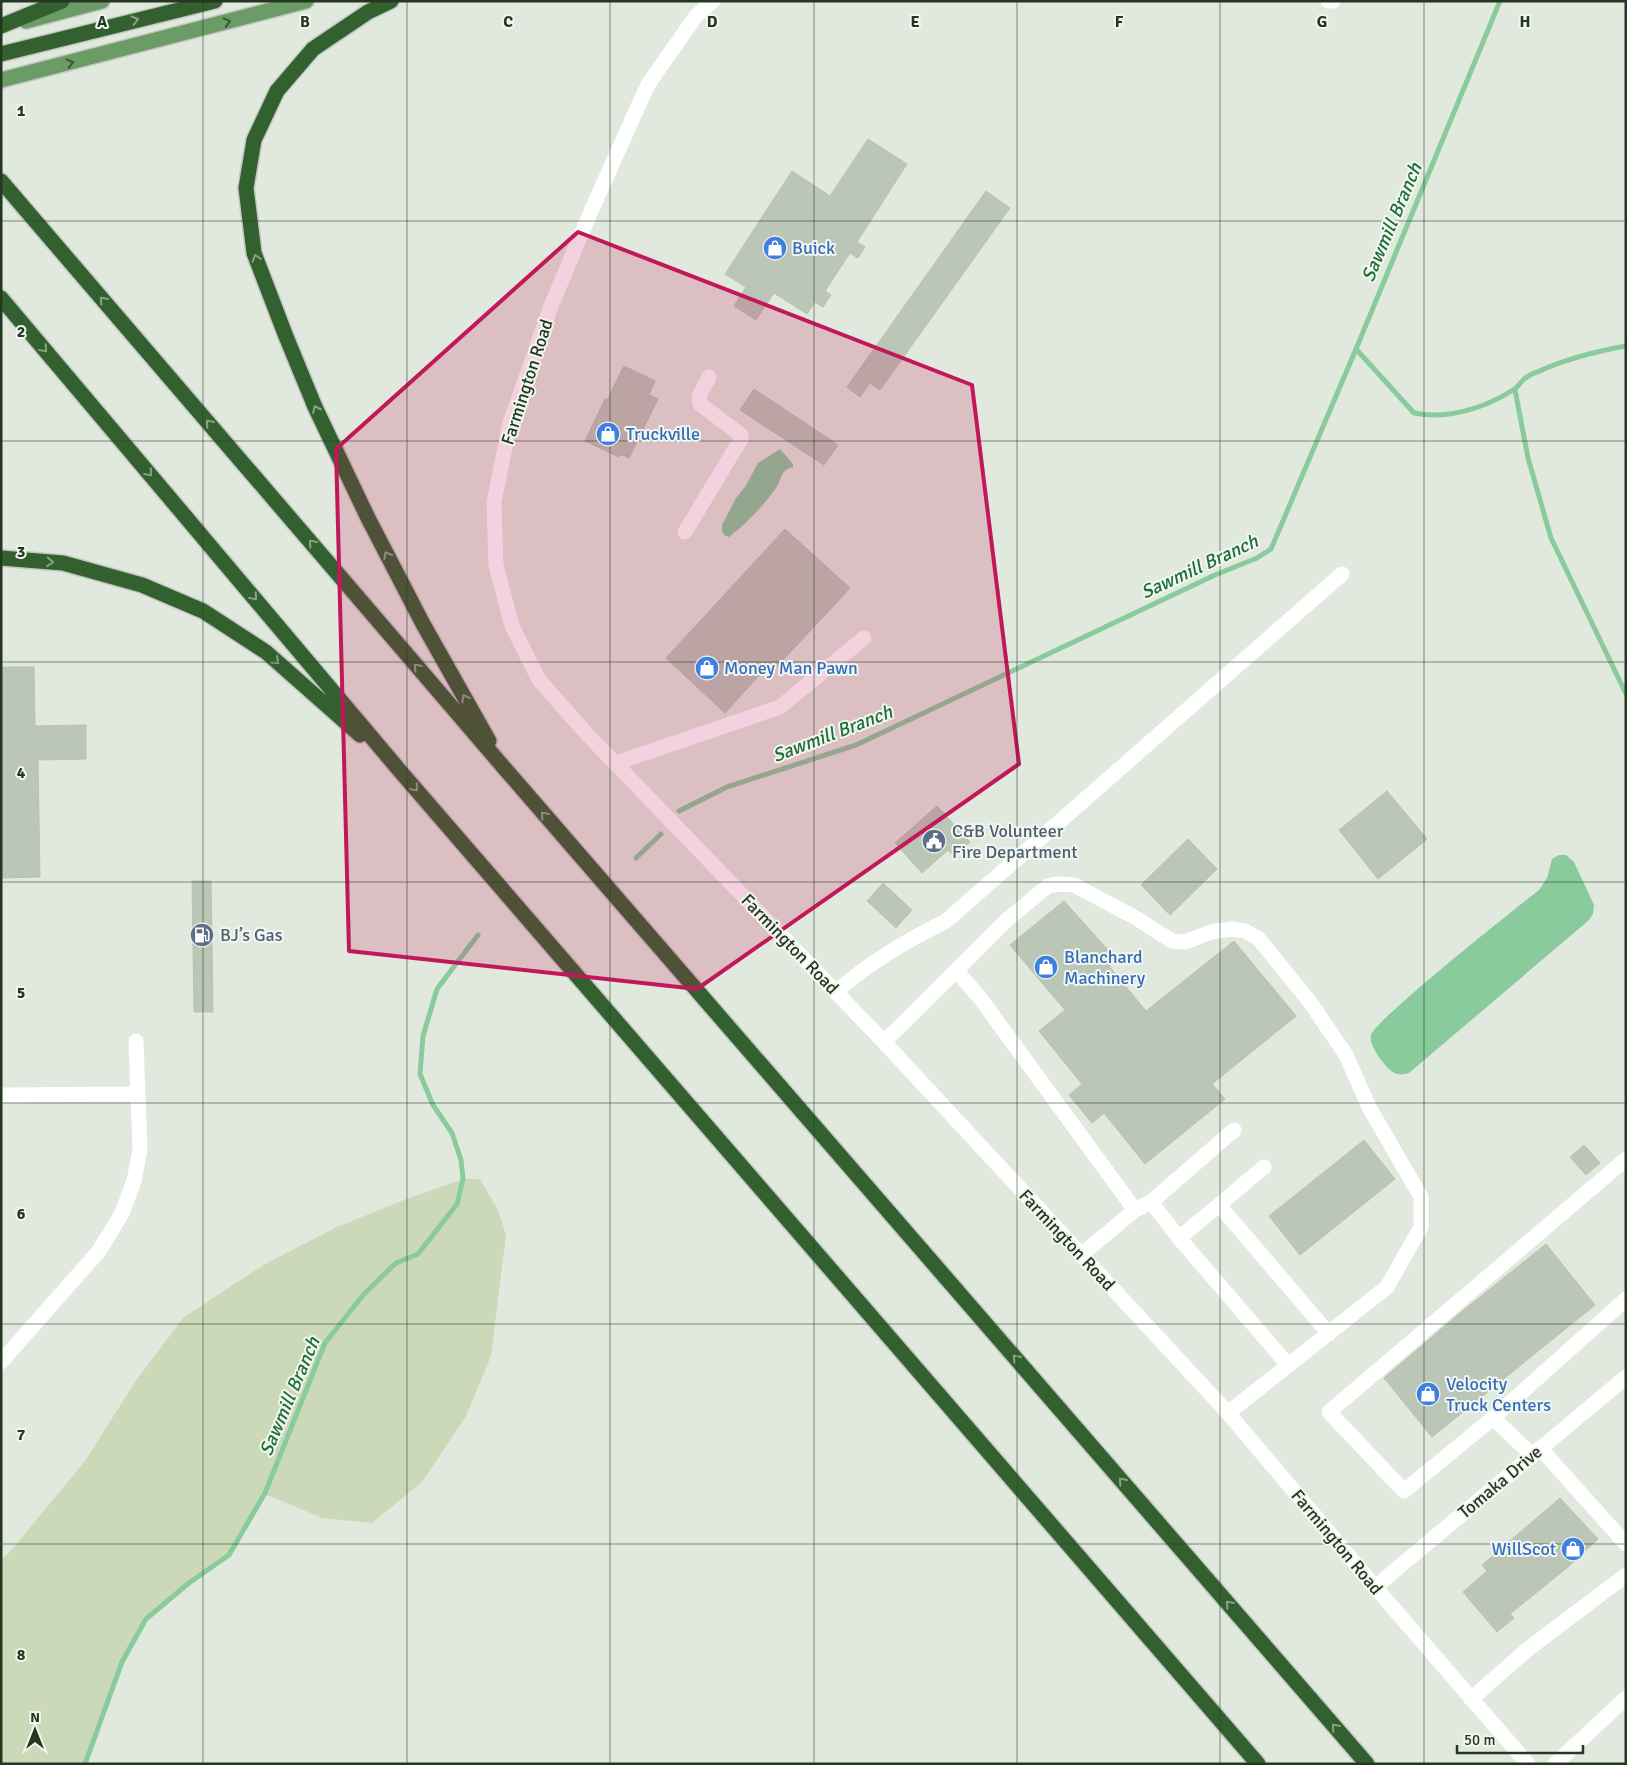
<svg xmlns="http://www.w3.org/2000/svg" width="1627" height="1765" font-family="Signika,sans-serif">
<rect width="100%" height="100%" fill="#e1e9de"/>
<path fill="#cbd9b8" d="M463,1179H480L498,1210L506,1235L491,1356L466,1416L423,1481L372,1523L322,1518L265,1494L229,1555L189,1583L146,1619L122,1662L85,1764H1V1561L14,1547L85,1461L137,1379L184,1317L265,1264L337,1227L409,1198Z"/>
<path fill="#89cb9c" d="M780,449L793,464V467C779,471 783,478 776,488C763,506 747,523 729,537L724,535L722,530V525L736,498L745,487L758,463Z
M1559,855H1566L1574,862L1594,905L1593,914L1588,921L1409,1073C1398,1076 1393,1074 1386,1066C1380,1059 1369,1045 1371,1035C1375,1020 1517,907 1539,890L1547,878L1552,859Z"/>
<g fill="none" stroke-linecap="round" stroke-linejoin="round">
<path stroke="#89cb9c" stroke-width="5" d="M1356,349L1414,413C1447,420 1485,408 1513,390C1519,387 1521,380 1527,377C1532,373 1539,372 1544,369C1570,358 1598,351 1626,346
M1515,390L1528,458L1551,538L1626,694
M679,811L727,787L856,745L1215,575L1257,558L1271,549L1356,349L1500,1
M636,858L661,834
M85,1764L122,1662L146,1619L189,1583L229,1555L265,1493L325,1343L364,1294L396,1263L418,1254L457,1204L463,1179L461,1160L452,1133L433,1105L420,1074L423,1036L437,989L478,935"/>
</g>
<path fill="#bbc6b7" stroke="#b6c2b1" d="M868,139L907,164L857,242L865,247L858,258L850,253L825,291L831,295L823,307L815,302L807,314L774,293L756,320L734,306L746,287L725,274L792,171L830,196Z
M986,191L1010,208L880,390L870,383L860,397L847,387Z
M624,366L655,381L649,395L658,399L629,458L620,454L619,457L585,441L605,399L607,400Z
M754,389L838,445L824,465L740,410Z
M785,529L850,588L770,674L765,669L725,713L666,658Z
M1,667H34L35,726L86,725V759L38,760L40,877L1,878Z
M1387,791L1427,839L1378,879L1339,830Z
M937,806L970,842L954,857L948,850L922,873L895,843Z
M1188,839L1217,869L1170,915L1141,885Z
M192,881H211L213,1012H194Z
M883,883L912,910L896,928L867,901Z
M1064,901L1117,960L1109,966L1146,1011L1234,941L1296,1016L1212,1084L1225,1099L1145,1164L1104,1113L1092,1123L1069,1095L1082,1084L1039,1031L1065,1010L1010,945Z
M1364,1140L1395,1179L1300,1255L1269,1216Z
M1584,1145L1600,1163L1586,1175L1570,1157Z
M1546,1244L1595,1305L1432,1437L1384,1378L1460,1313Z
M1560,1498L1598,1539L1568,1567L1510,1614L1514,1618L1497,1632L1463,1592L1487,1571L1482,1565Z"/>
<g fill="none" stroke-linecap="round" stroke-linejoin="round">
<g stroke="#c2c7c1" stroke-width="18">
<path id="major" d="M26,21L102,1
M1,80L306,1"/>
</g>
<g stroke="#c2c7c1" stroke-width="18">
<path id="highway" d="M391,1L368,12L313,49L277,91L254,140L246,188L254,253L285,334L315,407L368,518L423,624L489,741
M1,26L62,1
M1,54L215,1
M1,181L506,770L1367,1764
M1,298L400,771L1258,1764
M1,558L63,563L142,585L203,611L266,652L360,735"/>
</g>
<path stroke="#fff" stroke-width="15" d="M713,1L696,16L649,83L644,93L592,209L551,306L510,423L494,502L496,565L512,626L539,680L586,733L884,1042L1228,1413L1375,1587L1528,1764
M1328,1H1333
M685,532L741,439V435L700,404L699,396L709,377
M616,763L780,707L864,638
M956,970L980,998L1135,1210
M836,992C870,962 906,941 946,921L1342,574
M884,1042L1008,919L1048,886L1059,884L1074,885L1136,918L1172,941L1185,942L1211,932L1231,929L1245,931L1258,938L1310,1002L1346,1055L1369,1107L1421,1197V1227L1387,1287L1228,1413
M1,1095L137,1094
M1151,1202L1179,1238L1219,1205L1329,1334
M1219,1205L1264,1167
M1179,1238L1288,1365
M1081,1255L1135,1210L1151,1202L1234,1130
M1,1362L99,1251L122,1213L134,1181L140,1149L136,1041
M1493,1418L1626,1299
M1540,1448L1626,1544
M1532,1455L1493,1418L1404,1491L1329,1412L1626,1159
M1375,1587L1626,1377
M1471,1699L1528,1649L1626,1575
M1555,1764L1626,1698"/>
<use href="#major" stroke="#6c9c65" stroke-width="15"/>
<use href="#highway" stroke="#32612f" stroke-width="15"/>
</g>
<defs><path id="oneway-chevron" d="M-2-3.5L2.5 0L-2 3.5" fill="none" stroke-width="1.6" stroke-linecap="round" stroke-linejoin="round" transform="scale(1.25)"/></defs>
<g stroke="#88a485">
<use href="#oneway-chevron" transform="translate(135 20) rotate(-14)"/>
<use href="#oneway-chevron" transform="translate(256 258) rotate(-108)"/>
<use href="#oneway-chevron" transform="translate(103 300) rotate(-131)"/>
<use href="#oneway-chevron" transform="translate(44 349) rotate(50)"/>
<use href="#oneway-chevron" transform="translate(316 409) rotate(-114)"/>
<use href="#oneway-chevron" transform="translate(209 423) rotate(-131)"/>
<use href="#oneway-chevron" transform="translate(149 473) rotate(50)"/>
<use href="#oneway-chevron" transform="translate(312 543) rotate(-131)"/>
<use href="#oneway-chevron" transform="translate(387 555) rotate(-118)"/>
<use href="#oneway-chevron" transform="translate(50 562) rotate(4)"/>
<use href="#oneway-chevron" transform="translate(254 597) rotate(50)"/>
<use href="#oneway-chevron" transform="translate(276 661) rotate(42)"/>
<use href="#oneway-chevron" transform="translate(417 667) rotate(-131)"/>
<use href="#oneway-chevron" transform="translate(465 698) rotate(-119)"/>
<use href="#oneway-chevron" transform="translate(415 788) rotate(49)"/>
<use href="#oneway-chevron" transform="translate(544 815) rotate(-131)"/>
<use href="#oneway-chevron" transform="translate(1016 1358) rotate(-131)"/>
<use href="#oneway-chevron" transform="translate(1122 1481) rotate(-131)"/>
<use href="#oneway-chevron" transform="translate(1229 1604) rotate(-131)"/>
<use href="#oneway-chevron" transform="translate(1335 1727) rotate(-131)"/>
</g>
<g stroke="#3a5535">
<use href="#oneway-chevron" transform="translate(227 22) rotate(-15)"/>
<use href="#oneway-chevron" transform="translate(70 63) rotate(-14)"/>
</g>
<path fill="#c2185b" fill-opacity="0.2" stroke="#c2185b" stroke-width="4" stroke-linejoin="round" d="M578,232L972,385L1019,764L697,989L349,951L336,449Z"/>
<path fill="none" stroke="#243721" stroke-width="1" stroke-opacity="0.55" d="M203,1V1764M407,1V1764M610,1V1764M814,1V1764M1017,1V1764M1220,1V1764M1424,1V1764M1,221H1626M1,441H1626M1,662H1626M1,882H1626M1,1103H1626M1,1324H1626M1,1544H1626"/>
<defs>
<g id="shop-disc" transform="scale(1.25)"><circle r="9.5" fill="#3f7fe0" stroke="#f1f6ee"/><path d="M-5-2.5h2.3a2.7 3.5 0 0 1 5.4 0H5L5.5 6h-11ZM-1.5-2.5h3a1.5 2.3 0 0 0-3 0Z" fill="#fff"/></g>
<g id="civic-disc" transform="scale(1.25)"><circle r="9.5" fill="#5c6f8a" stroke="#f1f6ee"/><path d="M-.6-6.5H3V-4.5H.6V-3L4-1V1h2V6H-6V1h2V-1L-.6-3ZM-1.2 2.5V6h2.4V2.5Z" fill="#fff"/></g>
<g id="fuel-disc" transform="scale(1.25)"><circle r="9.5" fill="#5c6f8a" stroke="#f1f6ee"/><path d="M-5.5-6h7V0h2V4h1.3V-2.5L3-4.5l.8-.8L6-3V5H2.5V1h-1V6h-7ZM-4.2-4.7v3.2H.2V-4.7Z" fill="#fff"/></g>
</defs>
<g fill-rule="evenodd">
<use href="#shop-disc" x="775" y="248"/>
<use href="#shop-disc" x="608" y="434"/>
<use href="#shop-disc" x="707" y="668"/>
<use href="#civic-disc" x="934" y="841"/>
<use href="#fuel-disc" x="202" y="935"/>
<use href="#shop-disc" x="1046" y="967"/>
<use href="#shop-disc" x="1428" y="1394"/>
<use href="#shop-disc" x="1573" y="1549"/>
</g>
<g text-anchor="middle" stroke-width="4" stroke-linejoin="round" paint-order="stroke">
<g font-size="18" fill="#366cbe" stroke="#f1f6ee" text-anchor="start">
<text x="792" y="254">Buick</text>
<text x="626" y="440">Truckville</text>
<text x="724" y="674">Money Man Pawn</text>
<text x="1064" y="963">Blanchard<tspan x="1064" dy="21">Machinery</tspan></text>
<text x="1446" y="1390">Velocity<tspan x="1446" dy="21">Truck Centers</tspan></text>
<text x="1556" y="1555" text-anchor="end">WillScot</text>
</g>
<g font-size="18" fill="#243721" stroke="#f1f6ee">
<text transform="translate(527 382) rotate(-72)" y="6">Farmington Road</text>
<text transform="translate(790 944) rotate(46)" y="6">Farmington Road</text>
<text transform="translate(1067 1240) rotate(47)" y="6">Farmington Road</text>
<text transform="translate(1500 1482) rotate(-40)" y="6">Tomaka Drive</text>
<text transform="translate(1337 1542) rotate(50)" y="6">Farmington Road</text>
</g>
<g font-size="18" fill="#4e5e75" stroke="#f1f6ee" text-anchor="start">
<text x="952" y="837">C&amp;B Volunteer<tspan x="952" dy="21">Fire Department</tspan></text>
<text x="220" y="941">BJ’s Gas</text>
</g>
<g font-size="19" font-style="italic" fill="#1f6e38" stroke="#f1f6ee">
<text transform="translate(1391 222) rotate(-67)" y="7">Sawmill Branch</text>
<text transform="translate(1199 566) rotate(-25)" y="7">Sawmill Branch</text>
<text transform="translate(832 733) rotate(-21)" y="7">Sawmill Branch</text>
<text transform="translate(289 1396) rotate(-67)" y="7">Sawmill Branch</text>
</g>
</g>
<g font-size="16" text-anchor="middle" font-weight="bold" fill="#243721" stroke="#f1f6ee" stroke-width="4" stroke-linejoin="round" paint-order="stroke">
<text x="102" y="27">A</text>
<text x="305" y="27">B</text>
<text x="508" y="27">C</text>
<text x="712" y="27">D</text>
<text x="915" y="27">E</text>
<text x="1119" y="27">F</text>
<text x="1322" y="27">G</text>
<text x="1525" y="27">H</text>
<text x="21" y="116">1</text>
<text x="21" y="337">2</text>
<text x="21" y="557">3</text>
<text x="21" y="778">4</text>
<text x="21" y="998">5</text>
<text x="21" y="1219">6</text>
<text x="21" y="1440">7</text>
<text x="21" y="1660">8</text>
</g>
<rect width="1627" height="1765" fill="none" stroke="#243721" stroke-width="5"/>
<g transform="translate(35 1730)" stroke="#f1f6ee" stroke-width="4" paint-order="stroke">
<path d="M0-4L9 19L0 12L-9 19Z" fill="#243721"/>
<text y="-8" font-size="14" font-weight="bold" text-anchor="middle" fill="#243721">N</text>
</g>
<path d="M1457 1745v8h126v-8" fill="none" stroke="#243721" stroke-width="2.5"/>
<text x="1464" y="1745" font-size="15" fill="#243721" stroke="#f1f6ee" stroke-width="4" paint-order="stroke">50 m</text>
</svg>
